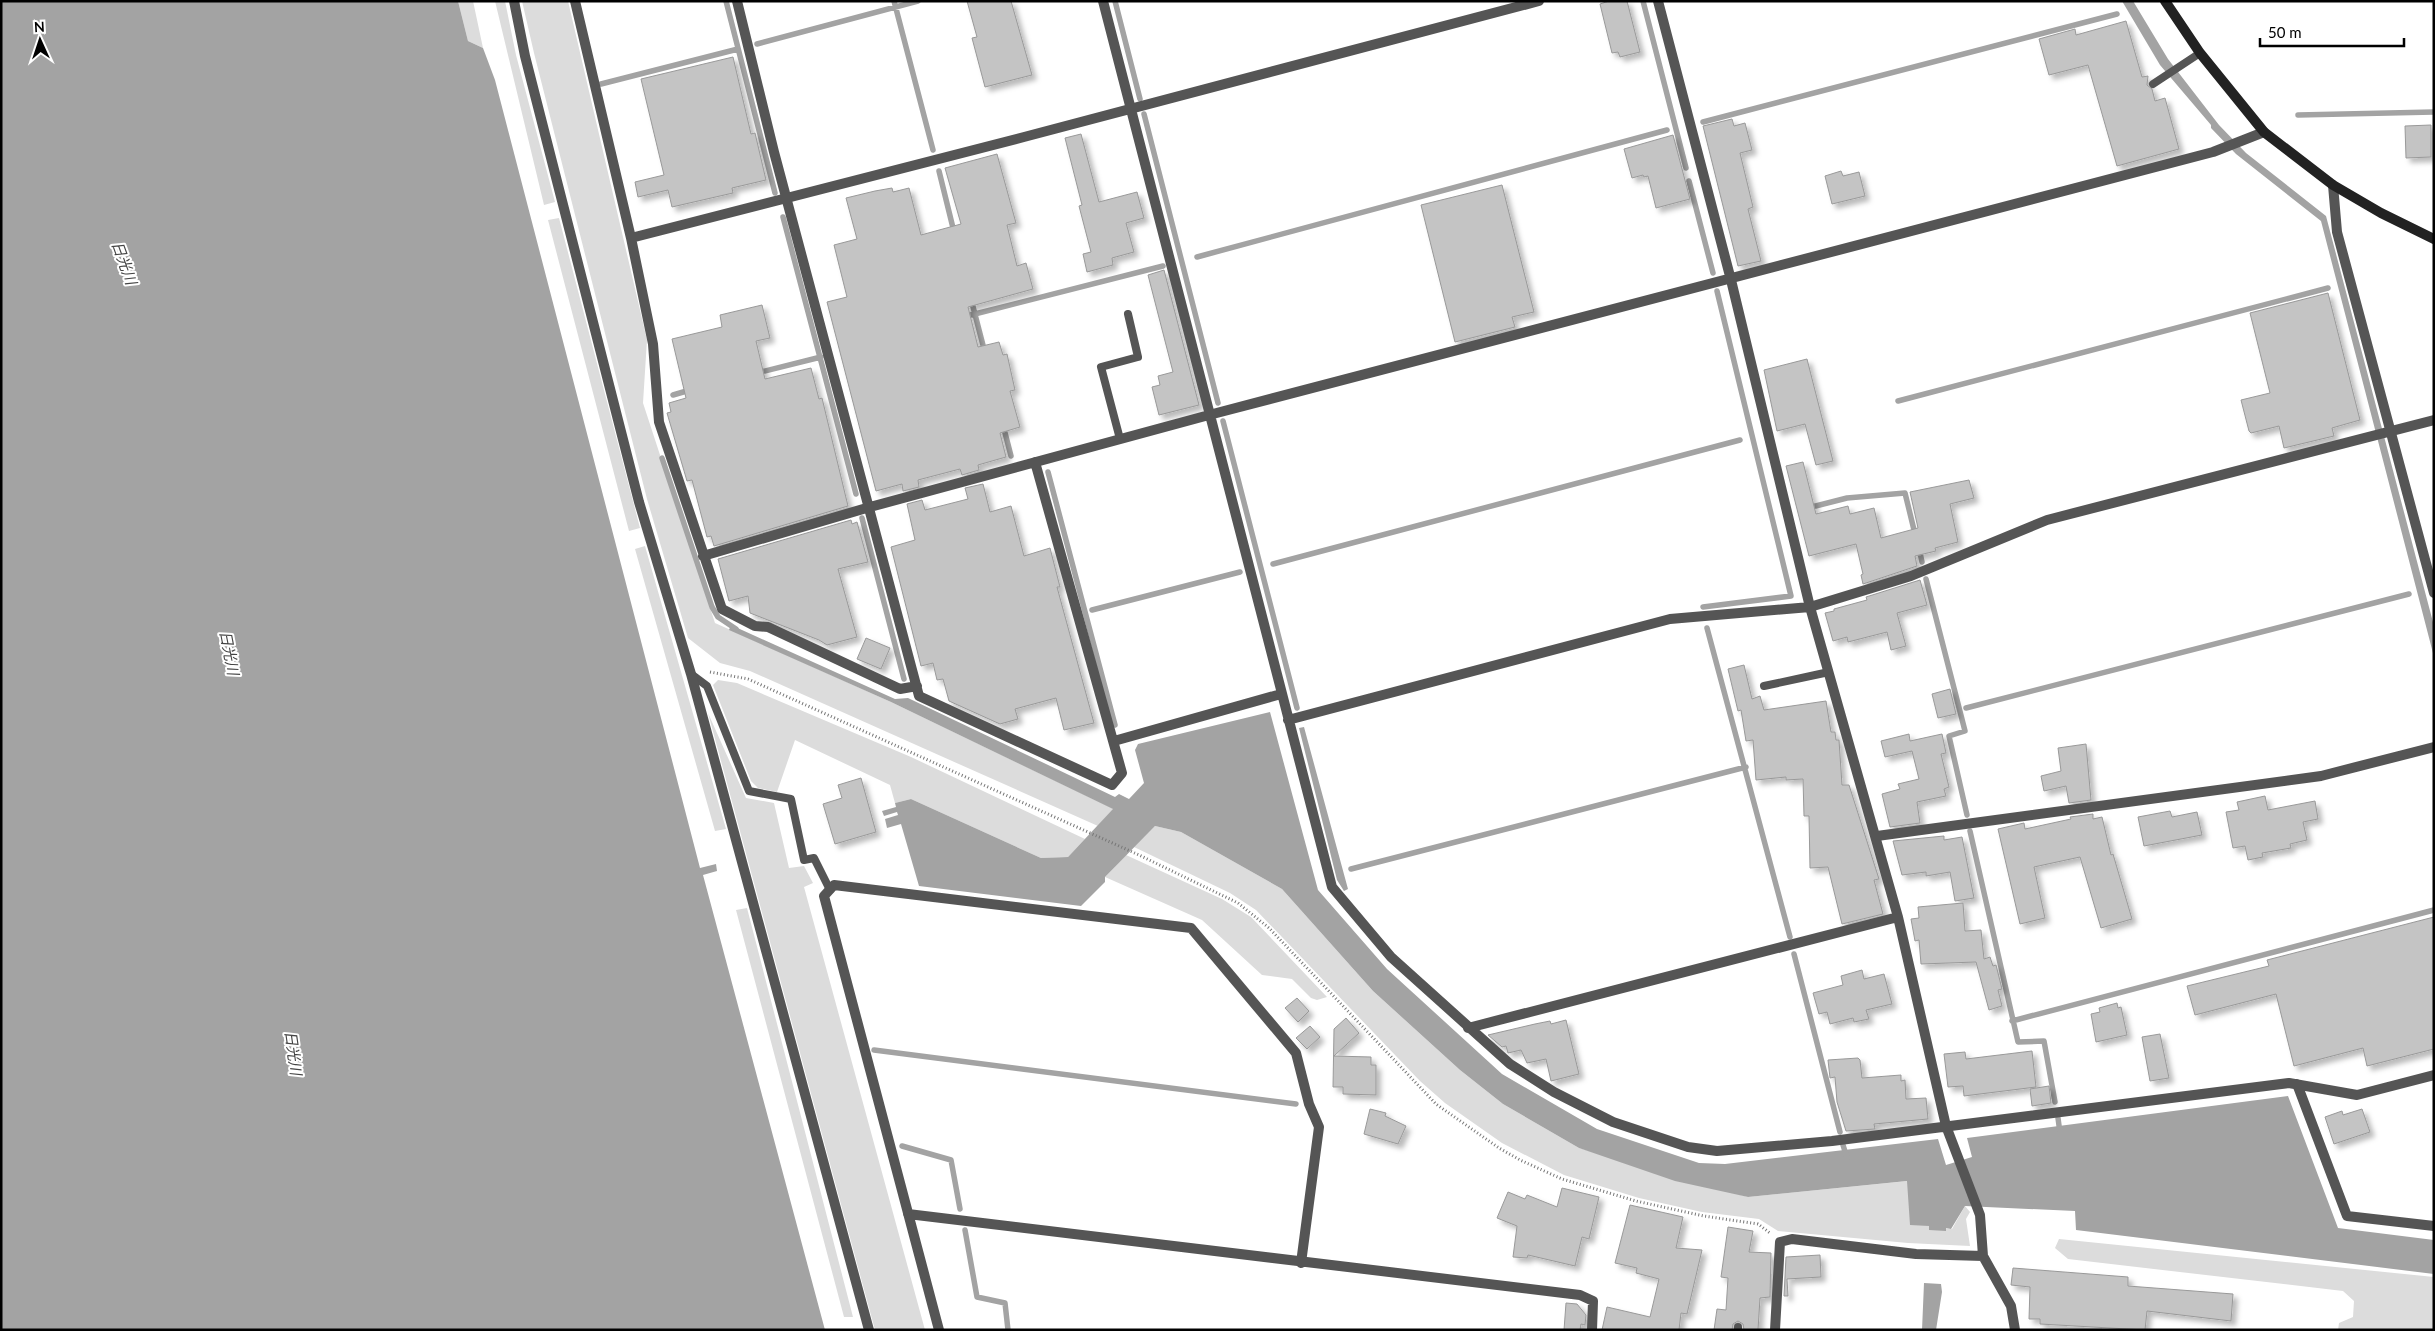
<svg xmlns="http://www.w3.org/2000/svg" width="2435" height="1331" font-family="Lato,'Noto Sans JP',sans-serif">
<defs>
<filter id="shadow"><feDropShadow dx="4.5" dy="4.5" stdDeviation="2.5" flood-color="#0004"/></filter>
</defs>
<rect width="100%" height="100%" fill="#fff"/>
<path fill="#dcdcdc" d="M458,1H473L483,48L468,41Z
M495,1H505L516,55L555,202L544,205Z
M522,1H568L647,340L643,403L715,623L891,702L1114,809L1098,826L750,671L720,663L688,638L647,499L534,53Z
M559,218L640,528L629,531L548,220Z
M645,546L726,829L715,831L635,549Z
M718,680L737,683L911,757L1085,839L1068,857L1041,858L911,799L895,803L890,785L795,740L777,792L758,788L751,781L713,685Z
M708,713L746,798L774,803L789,868L804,866L813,883L804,887L925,1330H875Z
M1155,826L1181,832L1282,889L1373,991L1460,1070L1503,1104L1579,1148L1748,1197L1908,1181L1929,1226L1952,1229L1965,1206L1970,1212L1966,1219L1970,1246L1908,1243L1778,1231L1759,1219L1702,1212L1639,1198L1564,1175L1502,1143L1445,1103L1420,1081L1256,910L1230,893L1134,847Z
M1126,855L1222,899L1251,917L1327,997L1317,1000L1311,998L1292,979L1262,975L1202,920L1105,877Z
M747,908L853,1317H844L736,910Z
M2059,1239L2434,1277V1330H2338L2339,1323L2353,1317L2354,1301L2343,1291L2068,1259L2055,1248Z"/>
<path fill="#a3a3a3" d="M1,1H458L468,41L483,48L495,80L700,868L716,864L717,871L703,875L825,1330H1Z
M2122,1H2133L2168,59L2219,125L2246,153L2326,216L2434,626V657L2321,221L2236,154L2211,128V125L2160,65Z
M731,625L895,699L908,698L1115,797L1119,794L1129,799L1144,783L1135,750L1138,744L1270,712L1318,890L1387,969L1502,1074L1597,1129L1699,1163L1725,1164L1938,1139L1946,1165L1972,1157L1967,1138L2288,1096L2338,1228L2434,1240V1274L2076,1230L2075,1211L1965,1206L1951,1229L1946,1228V1231L1929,1230V1226L1910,1225L1907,1181L1748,1197L1675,1181L1579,1148L1503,1104L1460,1070L1373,991L1282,889L1181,832L1155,826L1105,877V882L1081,906L919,886L901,824L887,828L885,819L898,815L897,812L884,816L882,811L896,807L895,803L911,799L1041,858L1068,857L1113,809L891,702L729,630Z
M1304,727L1348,889L1344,891L1337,880L1299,728Z
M1924,1283L1941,1284L1942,1292L1936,1330H1922Z"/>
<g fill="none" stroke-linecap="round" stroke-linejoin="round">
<path stroke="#a3a3a3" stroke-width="5.5" d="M726,1L775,193
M894,1L933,150
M1115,1L1140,99
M1643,1L1686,168
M757,44L918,1
M601,84L738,49
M1144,114L1218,403
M2298,115L2434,112
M1703,122L2117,14
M939,171L954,232
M1689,181L1713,273
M783,217L856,494
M1197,257L1667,130
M971,299L985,353
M963,317L1163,266
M757,373L821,357
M673,395L690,390
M1898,401L2328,288
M1223,421L1297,708
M1003,425L1011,456
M662,458L712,607L718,617L736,629
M1048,472L1115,725
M1808,508L1847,498L1905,493L1915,534
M862,518L904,679
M1919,548L1922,562
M1273,564L1740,440
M1926,579L1965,731L1949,736L1967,815
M1703,607L1791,596L1717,291
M1092,610L1240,572
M1707,628L1790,937
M1966,708L2409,594
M1970,831L2018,1042L2044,1041L2055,1102
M1351,869L1746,767
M1794,954L1840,1132
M2012,1021L2434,910
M874,1050L1296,1104
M2058,1118L2060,1133
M1843,1145L1847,1158
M902,1146L951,1160L960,1209
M965,1230L977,1297L1005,1303L1008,1330"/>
</g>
<path fill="#c4c4c4" stroke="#999" filter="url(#shadow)" d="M967,1H1011L1032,75L985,87L972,38L977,37Z
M1609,1H1627L1640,52L1620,57L1618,52L1612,53L1600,4Z
M2126,21L2142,77L2148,76L2147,85L2152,89L2155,101L2165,98L2179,149L2117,166L2088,65L2049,75L2039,39L2075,29L2076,35Z
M733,57L751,134L755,133L766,180L732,188L733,193L672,207L668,190L638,197L635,182L664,175L641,79Z
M1732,119L1734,126L1745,123L1752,150L1740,153L1753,207L1748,209L1761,261L1738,266L1703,126Z
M2431,125V157L2406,158L2405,126Z
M1081,134L1099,202L1137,192L1144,218L1126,223L1134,252L1112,258L1113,265L1087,272L1083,254L1091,252L1079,206L1082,205L1065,138Z
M1673,135L1690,199L1656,208L1648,176L1644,177L1643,175L1632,178L1624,149Z
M997,154L1016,223L1007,225L1017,266L1026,263L1033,289L968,307L978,347L999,342L1003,355L1007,354L1015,390L1010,391L1020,427L1000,433L1006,457L978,465L979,470L962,475L960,469L918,480L919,487L903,491L902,484L876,491L827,302L847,297L834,245L857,239L846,198L875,191L892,188L893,192L909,188L921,235L961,224L945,168Z
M1841,171L1843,176L1859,172L1865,196L1832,204L1825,176Z
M1502,185L1534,312L1512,317L1515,327L1455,342L1421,205Z
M1164,270L1199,405L1159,415L1152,387L1160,385L1158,376L1173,372L1148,275Z
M2328,293L2360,420L2332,428L2334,436L2284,448L2279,426L2251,433L2249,431L2241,400L2270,393L2250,313Z
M762,305L770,338L756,341L765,379L811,368L819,399L822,398L848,506L714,546L711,536L707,537L692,480L687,481L667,413L671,412L669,403L686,398L672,339L722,327L720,315Z
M1807,359L1833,461L1816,465L1805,424L1777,431L1764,370Z
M1803,462L1816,514L1848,506L1850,514L1874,508L1881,538L1918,528L1910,492L1969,480L1974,498L1950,504L1958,542L1935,548L1936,551L1915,556L1917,566L1863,584L1861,575L1863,574L1856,544L1809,556L1786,466Z
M983,484L990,512L1011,506L1024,556L1050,548L1060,587H1057L1094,723L1064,730L1056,698L1015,709L1018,719L1000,724L949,701L943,679L937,680L933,663L921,666L891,547L915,540L907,504L922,500L925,510L968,499L965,488Z
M851,520L852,524L857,522L868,562L838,569L857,637L827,645L819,640L750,613L748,596L729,601L718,559Z
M1920,580L1927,605L1897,613L1906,646L1891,650L1887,632L1848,642L1847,637L1833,641L1825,613L1834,611V609L1867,600L1866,597Z
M866,638L890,648L881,669L857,659Z
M1744,665L1752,699L1760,696L1764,710L1826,701L1831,732H1835L1836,740H1839L1842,785H1849L1879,879L1874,880L1883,914L1842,924L1828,867L1810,868L1809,816H1804L1803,779L1786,780V777L1756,780L1753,740L1746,741L1741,710L1738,711L1728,669Z
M1950,689L1956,714L1938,718L1932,694Z
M1909,734L1910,741L1942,734L1946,753L1941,754L1949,787L1944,789L1946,796L1917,802L1920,823L1890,827L1882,794L1900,789L1898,784L1919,779L1912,751L1885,757L1881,741Z
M2086,744L2091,800L2069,803L2066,786L2044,791L2041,776L2061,771L2058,748Z
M861,778L876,832L835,844L823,804L842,798L838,785Z
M2265,796L2268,810L2315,801L2318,819L2303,822L2307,840L2290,844L2291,848L2262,853L2263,857L2248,860L2245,846L2233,848L2226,812L2239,810L2237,802Z
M2170,811L2172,817L2197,812L2202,835L2144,846L2138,817Z
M2093,814V819L2102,817L2111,855L2113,854L2132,919L2101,928L2080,857L2034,867L2045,918L2020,924L1998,829L2024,823L2025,829L2071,819L2070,817Z
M1944,836V840L1962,837L1974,898L1955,901L1950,872L1926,876V872L1902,875L1893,841Z
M1963,903L1965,931L1981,930L1984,959L1990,957L1993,966L1996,965L2002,989L1998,990L2002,1006L1989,1010L1976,962L1921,964L1919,940L1915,941L1911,919L1919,918L1918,907Z
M2434,917V1049L2367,1066L2363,1048L2294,1066L2276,994L2195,1015L2187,986L2269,966L2267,960Z
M1862,970L1864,979L1884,974L1892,1004L1866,1010L1869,1019L1854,1022L1853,1018L1830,1024L1827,1012L1819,1014L1813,993L1843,985L1841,976Z
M1297,998L1309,1011L1298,1022L1285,1008Z
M2117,1003L2118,1008L2121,1007L2127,1035L2096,1042L2091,1014L2100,1012L2099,1008Z
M1346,1018L1359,1033L1334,1056L1371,1057V1065H1376V1095L1343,1094V1087H1333L1334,1029Z
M1566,1020L1579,1074L1551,1081L1546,1059L1527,1063L1521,1050L1508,1053L1506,1046L1502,1047L1488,1035L1535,1024L1550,1021L1551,1024Z
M1310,1026L1320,1037L1307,1049L1296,1038Z
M2160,1034L2169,1078L2150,1081L2142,1037Z
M2032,1051L2036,1087L1964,1096L1963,1086L1948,1087L1944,1054L1965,1052L1966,1059Z
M1858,1058L1860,1060L1862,1078L1901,1075V1081L1905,1080L1906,1099L1926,1098L1928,1119L1874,1124L1875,1129L1846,1131L1837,1102L1835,1077L1830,1078L1828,1060Z
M2049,1086L2051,1103L2032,1106L2030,1089Z
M1370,1109L1386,1113L1385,1116L1406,1126L1398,1144L1364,1134Z
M2362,1109L2370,1132L2334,1144L2325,1117L2342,1111L2343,1115Z
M1562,1188L1599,1197L1589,1239L1582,1237L1575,1266L1528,1255L1527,1258L1513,1257L1517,1226L1497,1218L1508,1192L1525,1199L1527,1195L1557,1207Z
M1630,1205L1683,1217L1676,1248L1702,1250L1687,1314L1681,1313L1679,1330H1602L1607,1307L1650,1317L1659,1279L1636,1273L1637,1268L1615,1263Z
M1728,1227L1753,1231L1749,1252L1771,1253L1770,1297L1760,1298L1758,1330H1744L1743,1324L1738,1321L1733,1324L1732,1330H1714L1717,1309L1726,1310L1728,1278L1721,1277Z
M1820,1255L1821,1277L1787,1279L1788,1296H1784L1786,1257Z
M2013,1268L2128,1277V1286L2233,1294L2231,1321L2147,1311L2145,1330L2040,1324V1319H2029L2030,1287L2011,1285Z
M1566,1303L1577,1304L1586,1315L1585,1325L1581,1324L1580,1330H1564Z"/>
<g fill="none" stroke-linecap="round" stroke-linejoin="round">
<path stroke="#777" stroke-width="3" stroke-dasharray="1 2.5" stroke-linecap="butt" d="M710,672L748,679L1139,855L1238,903L1269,928L1436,1104L1499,1148L1520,1160L1562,1179L1636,1201L1704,1216L1758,1224L1770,1233"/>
<path stroke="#555" stroke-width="8" d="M2153,84L2200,53
M1120,439L1101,367L1138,357L1128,314
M691,674L707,686L749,791L791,799L804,860L814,858L830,890
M1764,686L1829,672
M1738,1330V1327"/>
<path stroke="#555" stroke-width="10" d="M514,1L525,56L639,502L691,674L869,1330
M575,1L631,238L653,344L659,422L722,609L755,626L768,627L900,689L917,686
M737,1L774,152L919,696L1112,785L1122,773L1035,462
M1103,1L1332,887L1391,957L1510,1064L1554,1092L1613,1122L1688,1147L1717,1151L1832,1141L2289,1083L2357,1095L2434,1075
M1658,1L1731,280L1810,607L1898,917L1946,1126L1980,1215L1983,1256L2011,1306L2015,1330
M2333,185L2337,232L2434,593
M631,238L1024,137L1539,1
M703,556L870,507L1209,415L2213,152L2264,132
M1288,720L1670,619L1810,607L1911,576L2047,520L2434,420
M1114,741L1281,694
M1877,836L2321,776L2434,747
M1468,1028L1898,917
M2297,1084L2347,1216L2434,1226
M908,1214L1580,1295L1593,1301L1592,1330
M939,1330L824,896L834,885L1191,928L1296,1053L1309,1104L1319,1127L1301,1263
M1775,1330L1780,1242L1792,1239L1916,1254L1983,1256"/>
<path stroke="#222" stroke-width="10" d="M2165,1L2200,53L2264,132L2333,185L2381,213L2434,239"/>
</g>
<g text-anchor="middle" stroke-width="4" stroke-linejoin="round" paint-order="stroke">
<g font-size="15" font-style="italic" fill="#444" stroke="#fff">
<text transform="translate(124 263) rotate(70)" y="5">日光川</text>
<text transform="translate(229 653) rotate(79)" y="5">日光川</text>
<text transform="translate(293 1053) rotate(82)" y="5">日光川</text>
</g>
</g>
<rect width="2435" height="1331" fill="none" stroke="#000000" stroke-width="5"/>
<g transform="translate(40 40) rotate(357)" stroke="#ffffff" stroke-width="4" paint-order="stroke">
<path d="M0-4L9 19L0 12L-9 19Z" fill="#000000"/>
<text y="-8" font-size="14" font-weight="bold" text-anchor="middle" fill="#000000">N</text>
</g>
<path d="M2260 38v8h144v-8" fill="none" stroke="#000000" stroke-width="2.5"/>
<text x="2268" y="38" font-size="15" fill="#000000" stroke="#ffffff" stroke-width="4" paint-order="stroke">50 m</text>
</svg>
